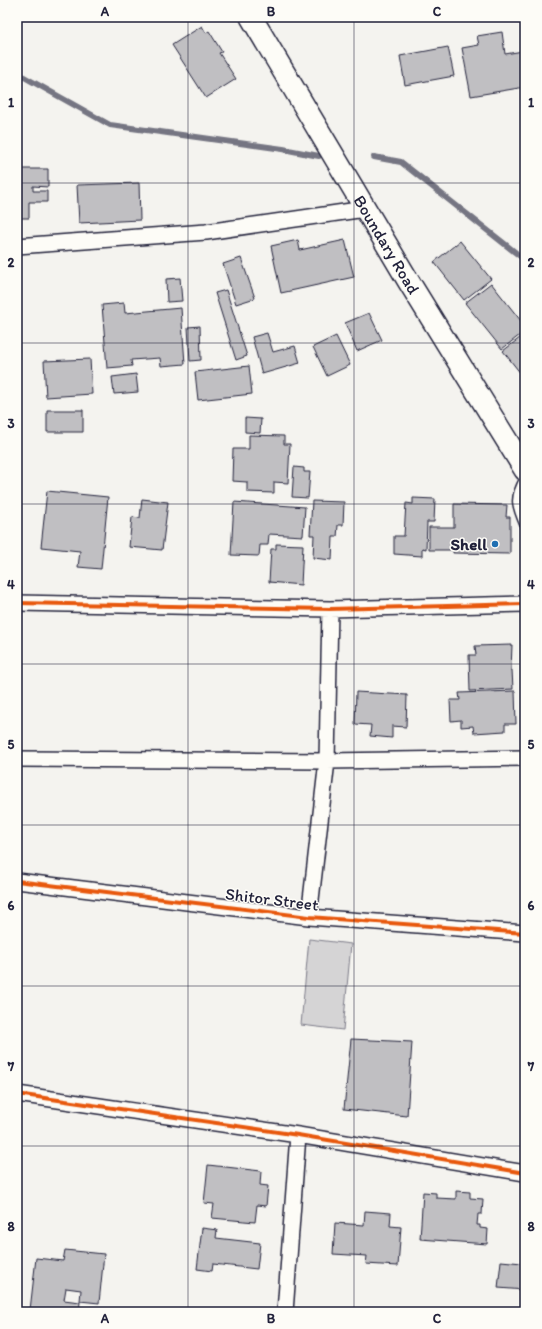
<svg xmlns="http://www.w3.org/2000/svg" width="542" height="1329" font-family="Itim,sans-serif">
<rect width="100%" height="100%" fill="#f4f3ef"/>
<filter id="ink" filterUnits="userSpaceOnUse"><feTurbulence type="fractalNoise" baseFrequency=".025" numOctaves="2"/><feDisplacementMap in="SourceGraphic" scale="8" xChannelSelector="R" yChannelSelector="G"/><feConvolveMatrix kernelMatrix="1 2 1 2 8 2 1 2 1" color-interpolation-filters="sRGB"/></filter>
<g filter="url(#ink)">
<path fill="#d5d4d5" stroke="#7c7b88" d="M309,939L351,944L343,1030L301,1025Z"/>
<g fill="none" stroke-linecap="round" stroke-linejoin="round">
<path stroke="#757582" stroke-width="6" d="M17,73L110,125L283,149L319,156
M374,157L401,162L525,260"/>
</g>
<path fill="#c0bfc2" stroke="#22223b" d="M202,26L206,33L209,31L222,52L219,53L236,79L206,98L172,45Z
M502,32L505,54L523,51L525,87L471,96L462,48L479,45L477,36Z
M448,47L454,76L405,85L400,56Z
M17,169H48V187L33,186V191H47V202H29V218H17Z
M139,183L140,220L79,223L77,185Z
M298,240L300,250L345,240L354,277L281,293L271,246Z
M460,241L491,279L464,300L434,262Z
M241,258L255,298L236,304L223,264Z
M180,278L182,301L167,302L166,279Z
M491,283L525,326V331L502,349L465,303Z
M226,290L247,356L236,360L215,293Z
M124,303L125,313L181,308L185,364L161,366L160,358L131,360L132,366L107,368L102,305Z
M369,313L382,340L357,351L345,323Z
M200,326L201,360L190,361L188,327Z
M267,333L273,352L295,346L300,363L262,374L252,337Z
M525,334V379L503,351Z
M336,336L350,365L327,376L313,347Z
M90,359L92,394L46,397L44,361Z
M249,366L252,394L198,400L195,372Z
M136,374L138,392L114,394L112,377Z
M47,410H83V432H47Z
M245,418L261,419L260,433L245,432Z
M249,435L284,436V444H290L288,483L274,482V493L247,492V482L232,481L233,449H249Z
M294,467L304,468V472H310L308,498L292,497Z
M47,491L108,497L101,569L78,567L80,551L41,547Z
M413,498L435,499L434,522H427L426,549L422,548V556L394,554V536H404L406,503L413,504Z
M142,499L168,502L162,550L129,547L132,517L140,518Z
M312,501L344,502L343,525H338L337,537H333L332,560L313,558L314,535H310Z
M234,502L305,507L303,536L269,534L268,545H260L259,556L231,555Z
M454,504L507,505L506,517H510V554L453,553V550H429V527H454Z
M276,544L303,545L301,585L269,582L271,549H276Z
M512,645L511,670H512L513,689L470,691L469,655H476L475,646Z
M515,691L516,724H505V731L474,733L473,726L461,727V720L451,721L450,700H460L459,693Z
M356,692L407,695L406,727L392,726V738L370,736L371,725L355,724Z
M351,1039L412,1042L407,1116L344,1109Z
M208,1165L261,1171L260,1185L268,1186L266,1206L257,1205L255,1222L212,1218L214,1204L204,1203Z
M456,1191L470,1192V1198L483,1199L482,1214H478L477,1225H480V1228L488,1229L487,1244L420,1239L423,1192L436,1193V1198L456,1199Z
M365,1211L391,1213L390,1226L401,1227L398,1266L366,1264L367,1256L333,1254L335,1223L364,1225Z
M202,1228L217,1230L216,1238L260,1243L257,1269L213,1264L212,1271L197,1269Z
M65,1250L104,1254L99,1303L80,1301L81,1290L66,1288L64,1300L80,1302L79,1312L30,1310L36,1258L63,1261Z
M523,1256H525V1290L498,1288L501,1261L522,1263Z"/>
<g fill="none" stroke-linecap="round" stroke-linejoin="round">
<g stroke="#22223b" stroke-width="11">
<path id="service" d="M525,478C513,499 516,505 525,526"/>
</g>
<g stroke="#22223b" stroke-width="18">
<path id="minor" d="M17,246L206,232L365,209
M17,603L330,609L525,604
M17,759L327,761L525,758
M17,881L309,917L525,933
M309,917L327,761L330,609
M17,1094L298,1135L525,1173
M285,1312L298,1135"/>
</g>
<g stroke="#22223b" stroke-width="24">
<g id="secondary">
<path id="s1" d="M251,17L409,282L525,470"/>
</g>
</g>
<use href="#service" stroke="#fdfcf7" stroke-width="8"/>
<use href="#minor" stroke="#fdfcf7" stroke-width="15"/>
<use href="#secondary" stroke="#fdfcf7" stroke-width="21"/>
<g stroke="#fdfcf7" stroke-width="6">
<path id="cycleway" d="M17,603L330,609L525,604
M17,881L309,917L525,933
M17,1094L298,1135L525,1173"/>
</g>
<use href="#cycleway" stroke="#e8590c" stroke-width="4"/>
</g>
</g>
<path fill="none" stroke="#22223b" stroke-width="1" stroke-opacity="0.55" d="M188,17V1312M354,17V1312M17,183H525M17,343H525M17,504H525M17,664H525M17,825H525M17,986H525M17,1146H525"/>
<circle fill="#1f6fb2" stroke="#fdfcf7" stroke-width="1.5" cx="495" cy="544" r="4"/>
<g text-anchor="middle" stroke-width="3" stroke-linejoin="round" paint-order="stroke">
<g font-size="17" fill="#22223b" stroke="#fdfcf7">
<text dy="6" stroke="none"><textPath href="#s1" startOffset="265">Boundary Road</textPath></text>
<text transform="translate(272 899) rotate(7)" y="6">Shitor Street</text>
</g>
<g font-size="17" font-weight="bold" fill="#22223b" stroke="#fdfcf7" text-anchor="end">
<text x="487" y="550">Shell</text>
</g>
</g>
<rect width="542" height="1329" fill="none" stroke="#fdfcf7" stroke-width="44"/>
<rect x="22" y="22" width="498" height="1285" fill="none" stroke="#22223b" stroke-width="1.5"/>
<g font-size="13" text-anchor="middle" font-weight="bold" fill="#22223b">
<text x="105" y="16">A</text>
<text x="271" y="16">B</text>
<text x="437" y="16">C</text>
<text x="11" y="107">1</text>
<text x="531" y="107">1</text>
<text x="11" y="267">2</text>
<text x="531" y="267">2</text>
<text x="11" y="428">3</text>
<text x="531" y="428">3</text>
<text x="11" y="589">4</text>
<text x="531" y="589">4</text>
<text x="11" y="749">5</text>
<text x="531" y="749">5</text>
<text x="11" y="910">6</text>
<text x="531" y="910">6</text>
<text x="11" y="1071">7</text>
<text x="531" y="1071">7</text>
<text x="11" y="1231">8</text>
<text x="531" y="1231">8</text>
<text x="105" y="1323">A</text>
<text x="271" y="1323">B</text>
<text x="437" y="1323">C</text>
</g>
</svg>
